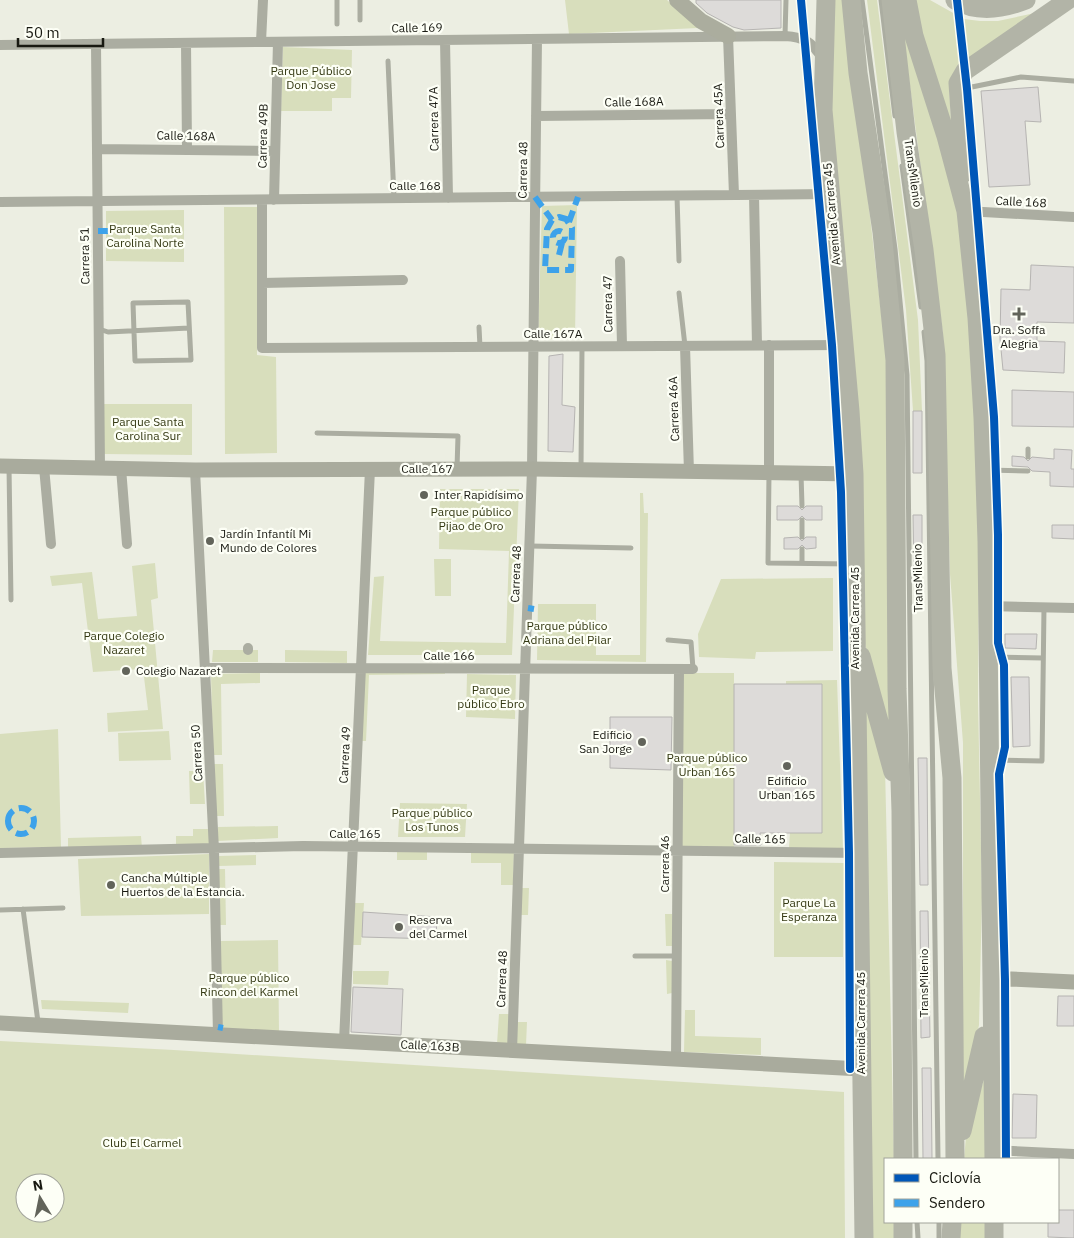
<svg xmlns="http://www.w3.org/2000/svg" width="1074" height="1238" font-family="'IBM Plex Sans',sans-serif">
<rect width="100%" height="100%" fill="#eceee2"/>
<path fill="#d8debc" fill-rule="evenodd" d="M565,0H667L698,28L569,34Z
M832,0H845L886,355L891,737L877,696L864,639L828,118Z
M867,0H877L918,320L922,411H913L906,310Z
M915,0H930L964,19L980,21H998L1035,13L949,86L952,138L921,37Z
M902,26L958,203L972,332L979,509L978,701L982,897L979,1025L963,1103V743L950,574L943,334Z
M283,47L352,50L351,98H332V111H281Z
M577,205L575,338L538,339L542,206Z
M224,207H257V355L276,357L277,453L225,454Z
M184,210V262L106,261V211Z
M104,404H192V455L104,454Z
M440,489H519L512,655H368L374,577L384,576L380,641L506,643L509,551L439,549Z
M640,493H643L644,513H648L646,662L537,660L538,604H596V655H640Z
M434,559H451V596H435Z
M155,563L158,598L151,600L163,729L108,732L107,713L148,710L143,669L93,672L82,583L52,586L50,576L92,572L98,619L137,616L132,566Z
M833,578V651L756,652L755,659L699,657L698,634L721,579Z
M213,650H258V662H212Z
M285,650L347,651V663L285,662Z
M445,671V674L369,675L366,741H362L363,672Z
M260,673V683L221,684L222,755H213L211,674Z
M682,673H734V849L680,848Z
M467,674L516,675L515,719L466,717Z
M837,680L843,849L789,848L790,833H822V684H786V681Z
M861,683L885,767L894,1159H885V1222H894V1238H868Z
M58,729L61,847L0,848V734Z
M169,731L171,760L119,761L118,733Z
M214,764H223L224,816H215Z
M189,771H203L205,804H190Z
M400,803L467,804L465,837H398Z
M278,826V838L218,841V827Z
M193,829H210L211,847L176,848V836H193Z
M141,836L142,848L68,849V838Z
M471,850L514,851L513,885H501V863H471Z
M397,851H427V860H397Z
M209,854V914L81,916L78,859Z
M256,855V865L219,866V856Z
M774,862L844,863L843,957H774Z
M218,869H225L226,925H220Z
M520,888H529L528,915H519Z
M354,903H364L361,945H352Z
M665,914H672L673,946H666Z
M278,940L279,1032L221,1029L220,941Z
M666,960L672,961V993L667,994Z
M353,971H389L388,985L353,984Z
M41,1000L129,1003L128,1013L42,1009Z
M685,1010H695V1036L761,1038V1055L684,1052Z
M499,1014H511L510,1045L497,1044Z
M515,1022H527L526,1045H514Z
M0,1041L174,1050L844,1092L845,1238H0ZM25,1183H55V1213H25Z
M986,1073L985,1159H964L966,1137Z
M961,1222H987V1238H959Z"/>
<path fill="#dddbd9" stroke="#b6b4b2" d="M696,0H781V28L744,30L733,27L707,13L696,3Z
M1038,87L1041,122L1025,121L1030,185L989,187L981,91Z
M1031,265L1074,267V323L1037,322V341L1065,342L1064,373L1003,370L1000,339L1001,289L1030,290Z
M563,354L562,405L575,407L573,452L548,451L549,356Z
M1012,390L1074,392V427L1012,426Z
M913,411H922V473H913Z
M1054,449L1072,450L1071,469H1074V487L1050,486V472L1032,471L1028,467L1012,466V456L1024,457L1028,461L1032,457L1054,459Z
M777,506H798L802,510L806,506H822V520H806L802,516L798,520H777Z
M913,515H922V577H914Z
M1052,525H1074V539L1052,538Z
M798,537L802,541L806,537H816V548L806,549L802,545L798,549H784V538Z
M1005,634H1037L1036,649L1005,648Z
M1011,677H1029L1030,746L1013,747Z
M734,684H822V833H760L761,845H734Z
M610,717H672L671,770L610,768Z
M918,758H927L928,885H920Z
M920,911H928L930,1037L921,1038Z
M363,912L437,917L436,939L362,937Z
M353,987L403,989L401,1035L351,1032Z
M1058,996H1074V1026H1057Z
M922,1068H931L932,1159H923Z
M1013,1094L1037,1095L1036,1138H1012Z
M1058,1210H1074V1238L1048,1237V1222H1058Z"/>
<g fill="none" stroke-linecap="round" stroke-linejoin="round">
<path stroke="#abada1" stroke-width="5" d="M337,0V24
M360,0V20
M862,0L895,249L907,375L916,1159
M881,0L895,116
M785,36L786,0
M388,61L394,198
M962,89L1021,77L1074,81
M902,166L921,307
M677,196L679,261
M679,293L685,346
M188,302L191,360L135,361L133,303Z
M479,327L480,347
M99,329L108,332L189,328
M924,332L927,361L938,1159
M317,433L458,436L457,468
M1028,457V449
M9,467L11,600
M581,469L582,347
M988,470L1028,471
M769,473L768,563L852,564
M801,474L802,506
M802,537V520
M530,546L631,548
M802,549V563
M668,640L691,642L693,669
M991,657L1043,658
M994,760L1042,761L1044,607
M23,909L38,1022
M0,910L63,908
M635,956H677
M917,1222L918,1238
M939,1222V1238"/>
<path stroke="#abada1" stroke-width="10" d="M728,36L734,195
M445,40L448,198
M261,42L263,0
M186,43L187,148
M96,44L100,468
M0,45L785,36C804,37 812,42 822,58
M536,116L731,114
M97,149L275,151
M754,195L757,345
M262,200V348L844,345
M274,200L278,42
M0,202L830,194
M966,211L1074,217
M620,261L622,346
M262,283L403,280
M685,346L689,472
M44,467L51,544
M121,468L127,544
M195,470L214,850L218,1035
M769,473V345
M987,606L1074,608
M248,650V648
M206,668L693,669
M0,853L303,846L860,853
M344,1042L370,469
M512,1051L532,469L537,39
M676,1059L679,669
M993,1150L1074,1154"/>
<path stroke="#a9ab9d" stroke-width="15" d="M0,466L195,470L532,469L854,474
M991,983L1011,979L1074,982
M0,1023L861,1069"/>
<path stroke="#abad9e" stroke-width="16" d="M677,0L701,21L728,36"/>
<path stroke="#b2b4a7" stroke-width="19" d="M826,0L823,110L850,411L854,474L864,1238
M851,0L858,73L882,232L895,360L897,689L901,811L903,1159
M891,0L906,132L924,250L936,355L942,668L952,778L955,1159
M907,0L914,36L946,136L966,211L977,318L983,418L987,541L994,1159
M955,0C977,13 1003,9 1026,0
M964,173L958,83L965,71L1068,0
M861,656L893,772
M962,1131L984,1036
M903,1222V1238
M994,1222V1238
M951,1238L952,1222"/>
<path stroke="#3da2ea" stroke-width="6" stroke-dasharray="12 6" stroke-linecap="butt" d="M535,197L552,220
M559,217L566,219L572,228L571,270H545L547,229L552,220Z
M569,222L578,197
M553 237a6 6 0 1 1 12 0a6 6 0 1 1-12 0Z
M98,231H110
M559,255L562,243
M528,608L534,609
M8 821a13 13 0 1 1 26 0a13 13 0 1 1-26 0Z
M218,1027L223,1028"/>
<g stroke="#fdfff6" stroke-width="11">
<path id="cycleway" d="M801,0L832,345L841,492L849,853L850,1069
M957,0L967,89L994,417L998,535V643L1004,665L1005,747L999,774L1005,980L1006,1159"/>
</g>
<use href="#cycleway" stroke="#0057b8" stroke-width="8"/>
</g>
<g fill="#62645a" stroke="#fdfff6" stroke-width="2">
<path d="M1016.5 306.5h5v5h5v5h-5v5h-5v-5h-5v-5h5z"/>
<circle cx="424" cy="495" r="5"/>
<circle cx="210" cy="541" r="5"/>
<circle cx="126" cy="671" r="5"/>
<circle cx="642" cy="742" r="5"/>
<circle cx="787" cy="766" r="5"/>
<circle cx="111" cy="885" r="5"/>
<circle cx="399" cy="927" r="5"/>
</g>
<g text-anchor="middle" stroke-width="4.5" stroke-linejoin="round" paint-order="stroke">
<g font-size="12" fill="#181911" stroke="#fdfff6">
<text transform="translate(417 28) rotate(-1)" y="4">Calle 169</text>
<text transform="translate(634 102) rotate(-1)" y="4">Calle 168A</text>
<text transform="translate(719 116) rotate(-92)" y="4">Carrera 45A</text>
<text transform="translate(434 119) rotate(-91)" y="4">Carrera 47A</text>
<text transform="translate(186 136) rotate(1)" y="4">Calle 168A</text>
<text transform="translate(263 136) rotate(-89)" y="4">Carrera 49B</text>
<text transform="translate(523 170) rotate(-89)" y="4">Carrera 48</text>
<text transform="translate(913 173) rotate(82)" y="4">TransMilenio</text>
<text x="415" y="190">Calle 168</text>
<text transform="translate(1021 202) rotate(3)" y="4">Calle 168</text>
<text transform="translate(832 214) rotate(-95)" y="4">Avenida Carrera 45</text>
<text transform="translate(85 256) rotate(-91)" y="4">Carrera 51</text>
<text transform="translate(608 304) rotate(-91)" y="4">Carrera 47</text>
<text x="553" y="338">Calle 167A</text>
<text transform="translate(674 409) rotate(-92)" y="4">Carrera 46A</text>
<text x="427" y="473">Calle 167</text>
<text transform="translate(516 574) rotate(-88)" y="4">Carrera 48</text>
<text transform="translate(918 578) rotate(-91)" y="4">TransMilenio</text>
<text transform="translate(855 618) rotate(-90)" y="4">Avenida Carrera 45</text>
<text x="449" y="660">Calle 166</text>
<text transform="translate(197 753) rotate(-93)" y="4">Carrera 50</text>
<text transform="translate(345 755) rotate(-87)" y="4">Carrera 49</text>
<text x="355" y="838">Calle 165</text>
<text transform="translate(760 839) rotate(1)" y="4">Calle 165</text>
<text transform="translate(665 864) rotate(-90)" y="4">Carrera 46</text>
<text transform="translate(502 979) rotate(-88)" y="4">Carrera 48</text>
<text transform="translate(924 983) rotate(-90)" y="4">TransMilenio</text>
<text transform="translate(861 1023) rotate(-90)" y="4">Avenida Carrera 45</text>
<text transform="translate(430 1046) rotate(3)" y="4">Calle 163B</text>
</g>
<g font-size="12" fill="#343913" stroke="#fdfff6">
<text x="311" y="75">Parque Público<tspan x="311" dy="14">Don Jose</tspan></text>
<text x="145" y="233">Parque Santa<tspan x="145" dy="14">Carolina Norte</tspan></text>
<text x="148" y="426">Parque Santa<tspan x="148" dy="14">Carolina Sur</tspan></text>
<text x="471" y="516">Parque público<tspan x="471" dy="14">Pijao de Oro</tspan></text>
<text x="567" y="630">Parque público<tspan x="567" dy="14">Adriana del Pilar</tspan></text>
<text x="124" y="640">Parque Colegio<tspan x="124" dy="14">Nazaret</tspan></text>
<text x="491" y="694">Parque<tspan x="491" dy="14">público Ebro</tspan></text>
<text x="707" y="762">Parque público<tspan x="707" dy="14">Urban 165</tspan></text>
<text x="432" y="817">Parque público<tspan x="432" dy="14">Los Tunos</tspan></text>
<text x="809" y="907">Parque La<tspan x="809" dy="14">Esperanza</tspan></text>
<text x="249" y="982">Parque público<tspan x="249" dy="14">Rincon del Karmel</tspan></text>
<text x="142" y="1147">Club El Carmel</text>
</g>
<g font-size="12" fill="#181911" stroke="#fdfff6" text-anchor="start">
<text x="1019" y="334" text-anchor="middle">Dra. Soffa<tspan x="1019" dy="14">Alegria</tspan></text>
<text x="434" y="499">Inter Rapidísimo</text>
<text x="220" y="538">Jardín Infantíl Mi<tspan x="220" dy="14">Mundo de Colores</tspan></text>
<text x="136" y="675">Colegio Nazaret</text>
<text x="632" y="739" text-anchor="end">Edificio<tspan x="632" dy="14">San Jorge</tspan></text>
<text x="787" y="785" text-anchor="middle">Edificio<tspan x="787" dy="14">Urban 165</tspan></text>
<text x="121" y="882">Cancha Múltiple<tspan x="121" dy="14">Huertos de la Estancia.</tspan></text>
<text x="409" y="924">Reserva<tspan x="409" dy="14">del Carmel</tspan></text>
</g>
</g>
<rect x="884" y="1158" width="175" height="65" fill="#fdfff6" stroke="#a1a39a"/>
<rect x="894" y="1174" width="25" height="8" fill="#0057b8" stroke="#a1a39a"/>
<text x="929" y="1183" font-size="15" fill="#181911">Ciclovía</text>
<rect x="894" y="1199" width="25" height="8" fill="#3da2ea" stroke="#a1a39a"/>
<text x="929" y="1208" font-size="15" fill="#181911">Sendero</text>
<g transform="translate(40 1198) rotate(350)"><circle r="24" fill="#fdfff6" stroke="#a1a39a"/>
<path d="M0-4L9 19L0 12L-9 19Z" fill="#62645a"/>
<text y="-8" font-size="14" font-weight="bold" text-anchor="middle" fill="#181911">N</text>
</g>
<path d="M18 38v8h85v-8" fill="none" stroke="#181911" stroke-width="2.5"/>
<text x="25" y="38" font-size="15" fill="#181911" stroke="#fdfff6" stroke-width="4" paint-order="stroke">50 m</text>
</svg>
